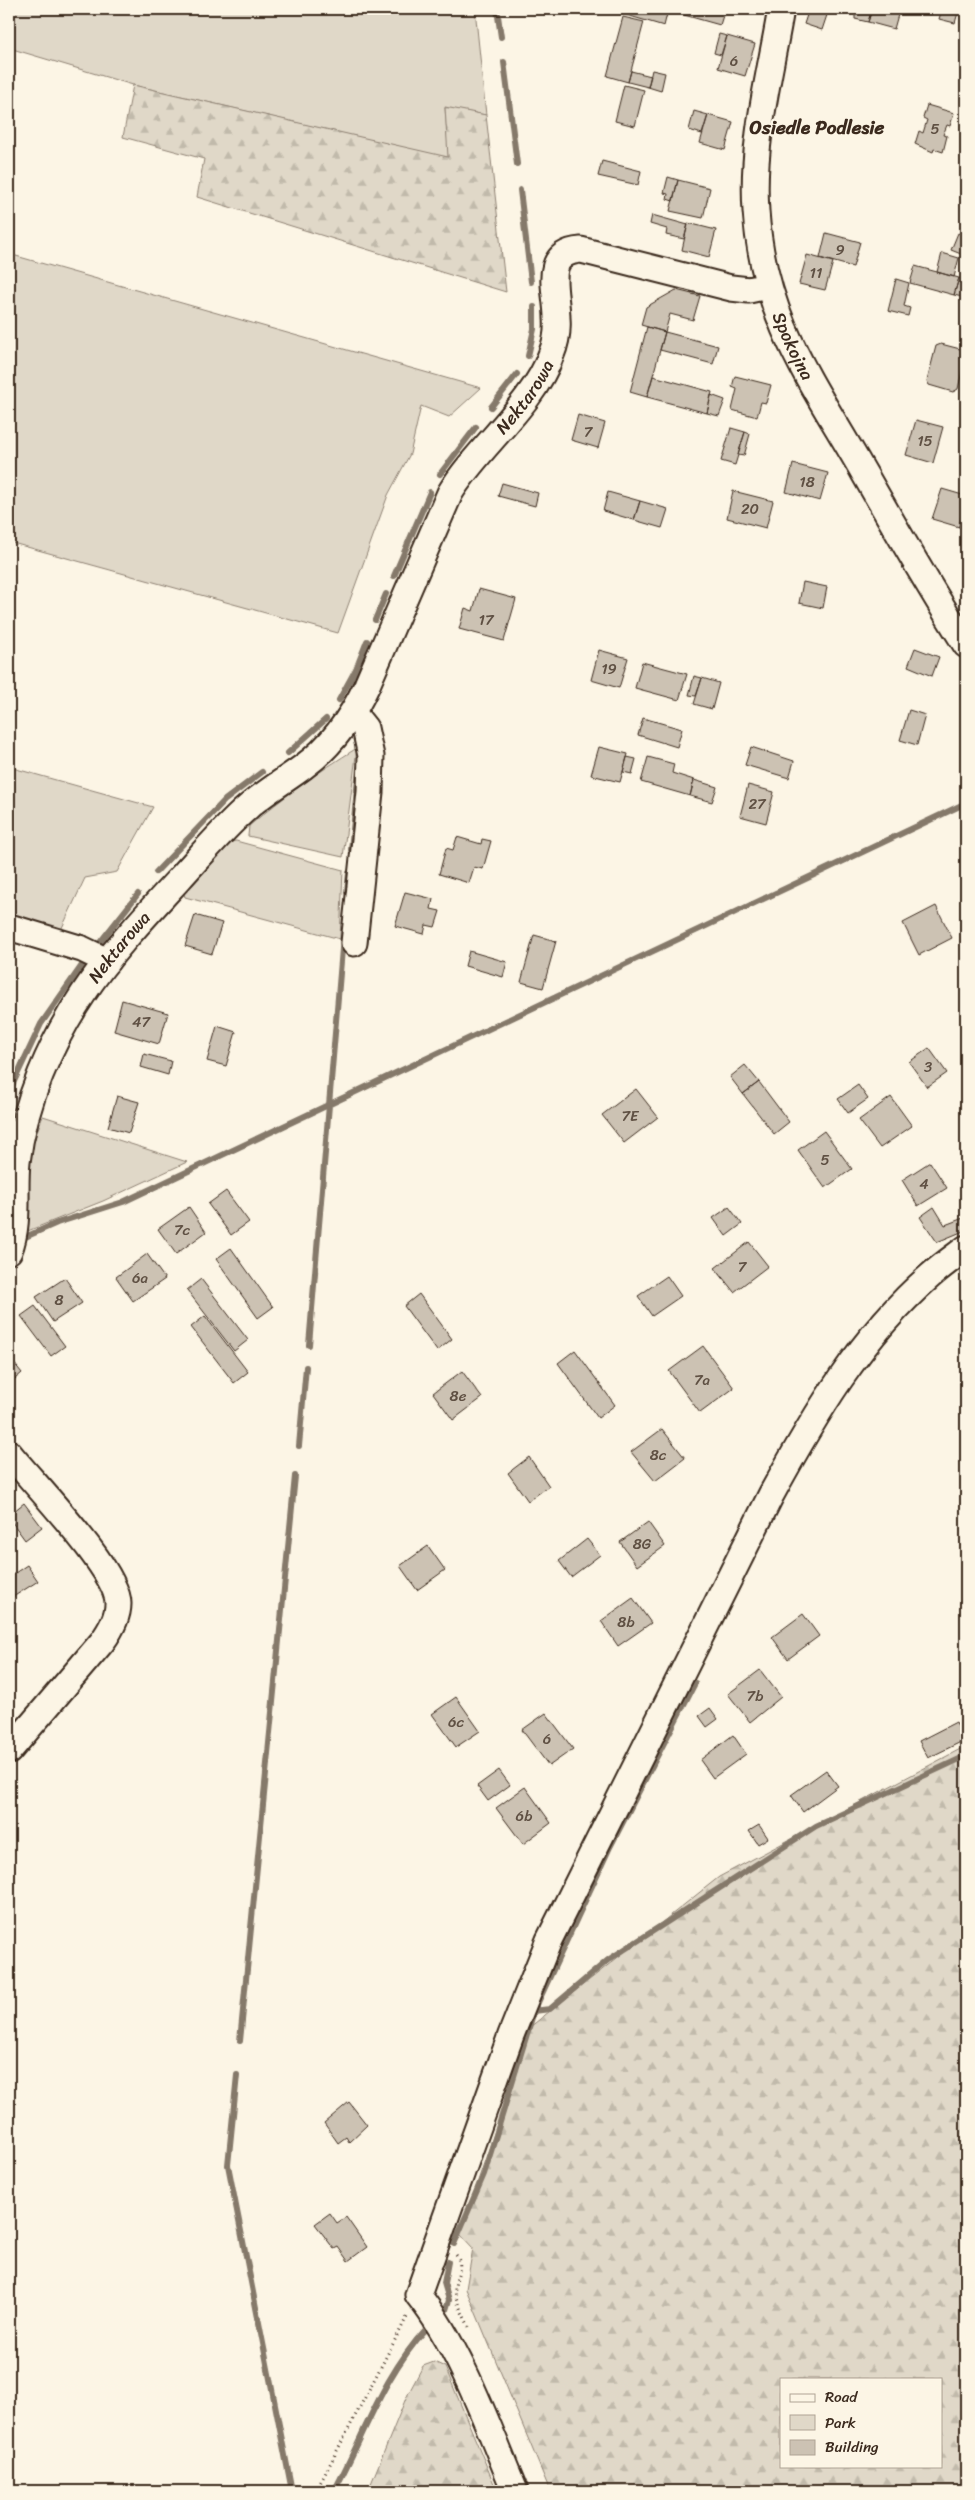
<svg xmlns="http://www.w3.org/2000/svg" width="975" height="2500" font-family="Sriracha,sans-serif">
<defs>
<pattern id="forest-firs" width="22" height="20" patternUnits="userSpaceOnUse" patternTransform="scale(1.25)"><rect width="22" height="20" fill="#e0d8c8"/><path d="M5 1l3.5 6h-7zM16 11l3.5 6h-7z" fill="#c1baab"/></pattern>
</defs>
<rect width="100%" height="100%" fill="#fcf5e5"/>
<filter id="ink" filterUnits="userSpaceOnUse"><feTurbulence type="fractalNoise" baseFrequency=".02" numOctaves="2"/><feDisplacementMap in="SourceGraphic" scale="10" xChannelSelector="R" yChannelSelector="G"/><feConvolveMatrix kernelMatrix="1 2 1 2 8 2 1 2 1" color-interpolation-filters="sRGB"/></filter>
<g filter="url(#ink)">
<path fill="#eee6d6" d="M963,9H966V28L959,26Z"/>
<path fill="#e0d8c8" stroke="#8e8173" d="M9,9H475L486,115L445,108L449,158L133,85L9,48Z
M9,254L481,388L449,417L421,406L410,454L388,495L338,633L9,542Z
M357,748L343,857L248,836L249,826C283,797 318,772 357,748Z
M9,767L153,807L117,872L85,878L61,930L9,916Z
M236,841L343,870L340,939L185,897L182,888L229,842Z
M43,1116L187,1162L103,1201L25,1232C25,1186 25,1159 43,1116Z"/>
<path fill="url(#forest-firs)" stroke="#8e8173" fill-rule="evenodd" d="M133,85L448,157L445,107L486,115L506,292L197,197L204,159L123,137Z
M966,1746V2491H550L466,2289L473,2248L460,2234L530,2027L719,1877ZM781,2379H941V2466H781Z
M434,2362L445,2367L497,2491H368L406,2398L423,2366Z"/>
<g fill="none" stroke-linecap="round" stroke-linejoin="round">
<path stroke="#85796b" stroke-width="6" d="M497,9L501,37
M504,62L517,164
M520,190L531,282
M528,356L534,329V307
M491,407L517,374
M440,474L476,427
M394,576L430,492
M375,620L386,594
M339,700L356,669L367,641
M288,753L326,719
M351,850L359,768
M156,872L225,800L262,772
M347,892L349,873
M101,941L138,894
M9,1092L41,1024L85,961
M23,1238L57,1223L123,1202L966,803
M309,1345L343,937
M299,1446L306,1367
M534,2011L550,2009L608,1960L816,1826L966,1756
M240,2041L295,1476
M237,2075L228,2165L292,2491
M454,2244L484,2174L534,2011L610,1847L695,1683
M446,2310L449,2300L444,2283L448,2262
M334,2491C365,2434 382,2377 427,2328"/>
</g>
<path fill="#ccc2b3" stroke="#3b2a1e" d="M624,9H665L668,10L664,26L623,14Z
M686,9H725L720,25L684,15Z
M809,9H829L822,30L804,24Z
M835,9H851L850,13Z
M851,9H872L868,22L855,19V14L850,13Z
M872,9L899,11L894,29L868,22Z
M912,9H933L931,15Z
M942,9H959L955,23L939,19Z
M623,17L644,22L628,82L607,76Z
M719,34L727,36L721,55L714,53Z
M727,36L755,44L745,76L718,68Z
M652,70L665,73L661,91L648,87Z
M631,71L651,76L648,87L628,82Z
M624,85L644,90L635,126L615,121Z
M927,105L954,113L950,126L947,125L943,135L947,136L943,152L934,149L933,152L915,144L919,131L923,133L927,120L923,118Z
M694,111L708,115L702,134L689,130Z
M708,115L733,122L725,150L700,143Z
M602,161L641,171L638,185L598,176Z
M668,177L678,180L673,201L667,199L668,194L664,193Z
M678,180L710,188L703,218L670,211Z
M652,215L688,225L684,239L666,235L667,229L650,224Z
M688,223L716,230L709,257L682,250Z
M826,233L860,242L853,267L820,258Z
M958,233L966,237V256L951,250Z
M942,253L959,258L954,277L937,272Z
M807,255L833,262L825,290L799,284Z
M915,266L959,278L954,295L910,283Z
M959,278L966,281V298L954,295Z
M896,279L909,283L904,306L910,308L908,316L888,311Z
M676,290L700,296L693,320L670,314L665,332L641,325L646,307Z
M647,327L665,332L647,397L630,392Z
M665,332L718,346L713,364L660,350Z
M941,344L964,350L966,354L958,389L953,392L929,385L927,381L936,346Z
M653,376L712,392L707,413L647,397Z
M735,376L771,385L766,403L761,402L757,417L732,410L737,389L732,387Z
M711,395L725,400L719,416L707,413Z
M578,415L605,423L598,448L571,440Z
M916,420L943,427L933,463L906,455Z
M731,428L745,432L735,465L721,461Z
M745,432L750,434L744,456L738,455Z
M966,457V471L963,470Z
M793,464L828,473L820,501L786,492Z
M502,483L538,493L535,506L498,496Z
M942,489L966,496L959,527L932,519Z
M733,491L773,501L766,528L727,518Z
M608,492L640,501L634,520L603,511Z
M640,501L668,509L662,528L634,520Z
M964,507L966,508V530L959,527Z
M803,582L827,587L823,608L799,603Z
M479,589L516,599L504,641L459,629L465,608L473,611Z
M915,648L939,657L932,676L908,666Z
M599,650L628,658L619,688L591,680Z
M642,662L687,674L679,700L635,688Z
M694,676L702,678L696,696L689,695Z
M702,678L719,683L712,709L694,704Z
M909,710L925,715L917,745L900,740Z
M643,718L682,729L677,747L638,735Z
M599,747L628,754L620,782L591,775Z
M751,747L794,761L789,778L745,765Z
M627,757L636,759L632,774L623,772Z
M648,757L674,764L672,773L694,780L690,796L641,782Z
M694,780L717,787L712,802L690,796Z
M748,785L774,792L766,823L740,816Z
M457,837L481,844L482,839L491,841L483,869L474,867L469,883L439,874L446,848L453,850Z
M405,892L433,899L431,909L440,911L435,927L426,925L424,934L395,926Z
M936,906L952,938L919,955L903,923Z
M195,915L222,923L212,954L185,946Z
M534,935L556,941L543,988L521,982Z
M469,951L507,962L503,977L465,966Z
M122,1000L168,1013L159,1044L114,1031Z
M217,1026L236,1032L226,1066L207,1061Z
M929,1048L947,1073L927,1087L909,1062Z
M144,1054L171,1061L168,1075L141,1067Z
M745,1065L759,1082L743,1094L730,1077Z
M759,1082L789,1122L774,1134L743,1094Z
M858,1085L868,1099L848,1113L838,1099Z
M636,1089L658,1117L624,1143L602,1115Z
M117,1096L139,1102L129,1133L108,1127Z
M891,1097L912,1126L880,1148L859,1120Z
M824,1131L852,1169L825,1188L798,1150Z
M930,1162L947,1188L918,1206L902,1180Z
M226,1191L249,1222L231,1235L208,1204Z
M189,1207L206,1232L176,1254L158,1229Z
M729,1207L742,1224L726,1236L713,1218Z
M934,1207L945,1225L966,1217V1230L937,1242L920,1217Z
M749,1242L768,1266L734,1292L715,1268Z
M231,1248L273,1307L258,1318L216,1259Z
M147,1254L165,1279L133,1301L116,1277Z
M667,1276L681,1296L652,1316L638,1296Z
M65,1278L82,1303L53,1322L36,1297Z
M201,1279L248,1340L234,1351L187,1290Z
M419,1294L452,1339L437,1351L404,1306Z
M35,1306L65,1346L51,1356L21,1316Z
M205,1316L248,1372L234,1383L191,1327Z
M703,1346L734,1388L700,1413L669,1371Z
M575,1350L615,1405L598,1418L558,1363Z
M9,1357L22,1373L9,1384Z
M462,1371L482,1398L453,1420L433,1393Z
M662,1429L685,1458L655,1481L631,1452Z
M529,1457L549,1486L528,1501L508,1473Z
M24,1503L42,1527L25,1540L9,1518V1515Z
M648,1522L665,1546L637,1566L620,1542Z
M587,1539L600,1555L571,1577L559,1561Z
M428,1546L445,1570L417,1590L400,1566Z
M27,1565L38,1581L13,1597L9,1590V1577Z
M633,1598L651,1623L618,1646L601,1621Z
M803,1614L819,1636L788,1659L772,1637Z
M9,1635L14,1641L9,1645Z
M760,1670L781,1697L750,1722L728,1694Z
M456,1697L480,1731L456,1747L432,1714Z
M710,1708L718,1719L707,1727L699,1716Z
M546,1713L573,1749L549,1766L522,1730Z
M956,1722L965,1740L928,1758L919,1741Z
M733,1735L746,1754L713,1778L700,1760Z
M499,1770L510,1785L488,1801L477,1786Z
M826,1770L838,1786L803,1812L791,1795Z
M525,1787L551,1823L523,1844L496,1808Z
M759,1825L768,1838L758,1844L749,1831Z
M349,2102L367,2125L349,2142L346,2137L338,2143L324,2123Z
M330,2213L337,2223L346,2217L367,2247L348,2261L338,2247L334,2249L315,2224Z"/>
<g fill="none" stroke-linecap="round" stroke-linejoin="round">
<g stroke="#3b2a1e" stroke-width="29">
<g id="minor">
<path id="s1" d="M781,9C770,75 751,143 756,211C763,319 812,382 864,473C897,531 930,589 966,645"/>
<path d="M353,713L365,728L371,756L370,792L354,943"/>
<path d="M9,927L82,949L107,961"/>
<path id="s2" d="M9,1251C20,1223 14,1191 17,1162C24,1103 51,1042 83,994C111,952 146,915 180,878C202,854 223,829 248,807C265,792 284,781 303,767C332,746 352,717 367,685L450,493C477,448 534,404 551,355C556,343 558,330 557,318C557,291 541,253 581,250L731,288L749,290L768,286"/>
<path d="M9,1453C33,1483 119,1571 118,1604C118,1618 110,1631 102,1642L9,1751"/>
<path d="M515,2491C489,2429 460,2347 418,2295L511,2035L549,1940L771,1495C814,1416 861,1336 930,1276C941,1266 954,1257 966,1248"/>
</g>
</g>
<path stroke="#3b2a1e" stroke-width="3" stroke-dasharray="1 4" stroke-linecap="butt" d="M456,2255C465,2267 455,2276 455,2289C455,2302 465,2317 470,2329
M316,2491L407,2317"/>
<use href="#minor" stroke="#fcf5e5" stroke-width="25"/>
</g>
</g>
<g text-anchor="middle" stroke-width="4.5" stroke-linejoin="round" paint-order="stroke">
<g font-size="15" fill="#5f5043">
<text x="734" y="66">6</text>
<text x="935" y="134">5</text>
<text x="840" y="255">9</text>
<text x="816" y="278">11</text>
<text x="588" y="437">7</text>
<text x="925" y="446">15</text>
<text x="807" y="487">18</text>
<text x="750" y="514">20</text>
<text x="486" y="625">17</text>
<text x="609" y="674">19</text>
<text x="757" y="809">27</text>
<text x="141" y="1027">47</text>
<text x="928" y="1072">3</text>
<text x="630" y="1121">7E</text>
<text x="825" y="1165">5</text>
<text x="924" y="1189">4</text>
<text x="182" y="1235">7c</text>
<text x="742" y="1272">7</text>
<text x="140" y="1283">6a</text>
<text x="59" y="1305">8</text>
<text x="702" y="1385">7a</text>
<text x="458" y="1401">8e</text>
<text x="658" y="1460">8c</text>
<text x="642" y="1549">8G</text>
<text x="626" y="1627">8b</text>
<text x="755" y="1701">7b</text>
<text x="456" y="1727">6c</text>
<text x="547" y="1744">6</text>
<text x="524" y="1821">6b</text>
</g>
<g font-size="18" fill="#3b2a1e" stroke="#fcf5e5">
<text dy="6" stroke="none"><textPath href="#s1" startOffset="345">Spokojna</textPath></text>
<text dy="6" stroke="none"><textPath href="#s2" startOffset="1026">Nektarowa</textPath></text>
<text dy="6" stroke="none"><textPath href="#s2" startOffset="331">Nektarowa</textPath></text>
</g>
<g font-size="19" font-weight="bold" fill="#3b2a1e" stroke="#fcf5e5">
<text x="817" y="134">Osiedle Podlesie</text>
</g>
</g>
<rect width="975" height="2500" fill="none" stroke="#fcf5e5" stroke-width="30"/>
<rect x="15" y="15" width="945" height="2470" fill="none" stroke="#3b2a1e" stroke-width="2" filter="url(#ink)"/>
<rect x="780" y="2378" width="162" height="90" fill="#fcf5e5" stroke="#afa495"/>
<rect x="790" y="2394" width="25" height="8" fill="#fcf5e5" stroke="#afa495"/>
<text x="825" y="2402" font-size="15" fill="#3b2a1e">Road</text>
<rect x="790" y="2415" width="25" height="15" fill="#e0d8c8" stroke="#afa495"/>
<text x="825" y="2428" font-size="15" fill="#3b2a1e">Park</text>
<rect x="790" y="2440" width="25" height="15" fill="#ccc2b3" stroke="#afa495"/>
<text x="825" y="2452" font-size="15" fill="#3b2a1e">Building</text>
</svg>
